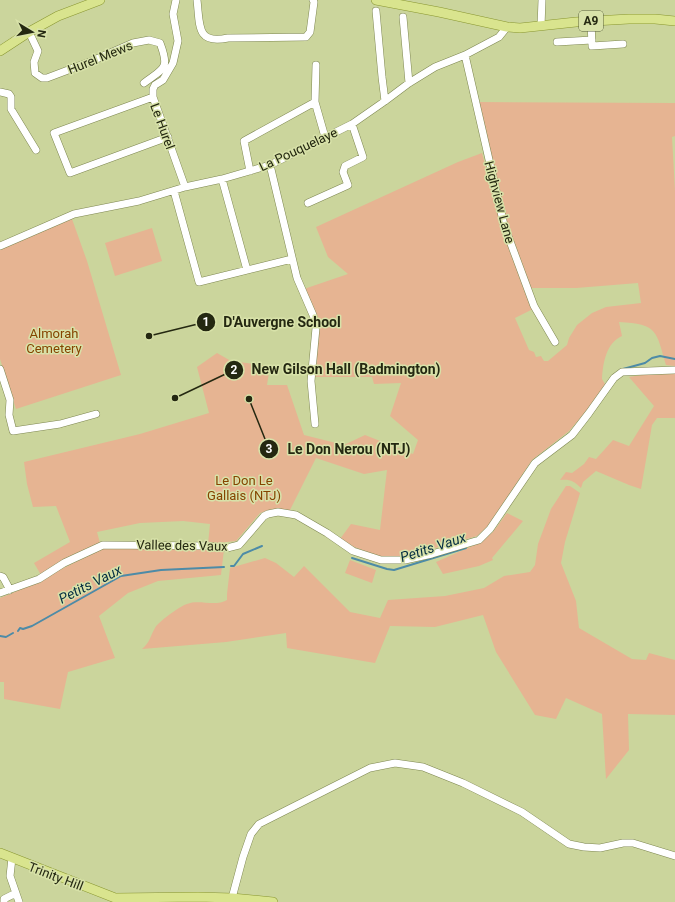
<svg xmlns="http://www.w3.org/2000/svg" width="675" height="902" font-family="Roboto,sans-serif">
<rect width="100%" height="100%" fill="#cbd59c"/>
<path fill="#e6b492" d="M477,102L675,103V136L672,137L675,191V366L666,365C656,331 658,324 619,322L622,336C606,343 603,363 602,379L605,384L594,402L569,431L532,460L488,526L477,536L407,556L381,557L354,547L340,539L351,524L380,530L387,470L364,474L316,458L290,510L273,509L260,513L236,541L208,544L210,524L183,521L140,523L97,532L100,543L41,575L34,563L70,542L56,506L33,507L27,484L24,462L140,434L209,413L197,367L217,353L231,361L270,366L267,385H287L304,435L344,445L365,435L413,454L418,440L390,416L401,383L374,384L372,377H313L318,330L304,289L348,274L328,257L316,227L458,162L482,153L493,195L503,227L533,309L515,318L529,350L534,352L536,357L541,356L544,361H548L567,345L569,338L577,325L592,313L606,307L641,303L638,283L576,288H529L507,227Z
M72,219L87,261L121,375L16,409L0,359V249Z
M152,228L162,261L115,276L105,243Z
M675,374V418H657L652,425L641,489L629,485L596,471L583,482L581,488C574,481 570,479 560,480L566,472L572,473L584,464L589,457L596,459L613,440L629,446L654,406L629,377L642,375Z
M566,486H570L580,493L565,542L561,563L576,601L579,628L632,659L646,660L649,653L675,660V715L628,714L629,750L606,779L602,714L566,698L556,719L535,715L496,652L483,615L435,627L390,626L375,663L287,648L286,633L226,642L142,649C151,641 149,638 155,628C158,622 180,606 187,604C199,599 215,607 227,600V594L230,568L265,558L276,563L294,577L304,566L350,612L380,618L388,600L445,596L484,588L504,576L530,572L535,565L538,544L551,509Z
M507,513L523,521L492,558L493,560L479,566L443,574L436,562L479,543L493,532Z
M104,548L224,549L221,575L158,581L128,593L99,616L115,658L68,672L60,709L4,699V682H0V598L15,592Z
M350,560L376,570L372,583L345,573Z"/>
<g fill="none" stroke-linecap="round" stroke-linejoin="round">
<path stroke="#4d8ba7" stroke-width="2" d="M623,369L645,363L652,358L660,356L675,359
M352,558L387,569L394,570L466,548
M231,566H234L243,554L262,546
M18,631L20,628L23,629L32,626L121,576L161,570L224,567
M0,636L6,637L13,633"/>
<g stroke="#7e8751" stroke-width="8">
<path id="minor" d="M176,0L173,14L178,41L173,63L163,80L155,85L153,89V97L185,187
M197,0C200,25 196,45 228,38L306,37L310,32L314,2L313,0
M376,11L382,77L385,101
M403,17L409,83
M591,21L592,46L623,44
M541,26L542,0
M29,32L38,51L34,62L35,73L42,78H47L92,61L133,43L149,40L160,43C170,69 164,68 144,83
M557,42L592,40
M465,55L504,225L534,306L555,342
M316,65L315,102L325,137
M0,92L9,94L11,97V109L36,150
M153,97L54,133L70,173L168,137
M270,165L297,278L313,315L316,328L311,381L315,424
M250,171L244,141L315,102
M222,179L247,270
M174,191L199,282L292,259
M308,203L348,185L343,172L345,166L363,157L352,124
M0,246L74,214L139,201L185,187L222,179L270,165L352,124L385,101L409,83L435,67L465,55L499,37L507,27
M0,369L10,400L9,415L13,431L60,424L96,414
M0,576L3,577L10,590
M0,593L39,579L64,563L103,545L209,546L227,548L239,545L264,516L268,514L278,512L296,515L327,533L353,551L381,560H405L432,554L479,540L490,529L535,463L572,435L589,413L614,378L622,372L675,370
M12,858L10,876L19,902
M232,898L243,857L251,834L259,824L370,768L395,763L423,767L463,783L522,812L569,844L584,847L600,848L623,843H633L675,856
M4,902V899L16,893"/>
</g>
<g stroke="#899631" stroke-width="10">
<path id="major" d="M376,0L439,12L507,27L520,28L576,22L629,19H655L675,21
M0,51L29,32L58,16L100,0
M0,853L115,898L198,897L232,898L273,902"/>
</g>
<use href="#minor" stroke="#fff" stroke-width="7"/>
<use href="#major" stroke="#d9e48e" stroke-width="9"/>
</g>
<g text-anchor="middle" stroke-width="3" stroke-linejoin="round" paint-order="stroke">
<rect fill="#d8e2a9" stroke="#5a603f" stroke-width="1" x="579" y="11" width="24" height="20" rx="3"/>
<g font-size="12" font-weight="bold" fill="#242811">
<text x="591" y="25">A9</text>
</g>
<g font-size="13" fill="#242811" stroke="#d8e2a9">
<text transform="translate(100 57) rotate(-22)" y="5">Hurel Mews</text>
<text transform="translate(163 126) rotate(70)" y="5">Le Hurel</text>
<text transform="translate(298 149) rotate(-25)" y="5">La Pouquelaye</text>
<text transform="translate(500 202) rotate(75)" y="5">Highview Lane</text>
<text transform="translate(182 545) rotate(1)" y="5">Vallee des Vaux</text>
<text transform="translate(56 876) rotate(21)" y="5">Trinity Hill</text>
</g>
<g font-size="13" fill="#854400" stroke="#d8e2a9">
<text x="54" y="338">Almorah<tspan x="54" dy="15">Cemetery</tspan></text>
<text x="244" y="485">Le Don Le<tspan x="244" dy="15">Gallais (NTJ)</tspan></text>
</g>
<g font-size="14" font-style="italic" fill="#052d41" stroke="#d8e2a9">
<text transform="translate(433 547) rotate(-18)" y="5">Petits Vaux</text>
<text transform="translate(90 584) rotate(-27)" y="5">Petits Vaux</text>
</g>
</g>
<path fill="none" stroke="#242811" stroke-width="1.5" d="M149 336L206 322M175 398L234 370M249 399L269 449"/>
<g fill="#242811" stroke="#d8e2a9" stroke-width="1.5">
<circle cx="149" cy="336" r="4"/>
<circle cx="175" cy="398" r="4"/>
<circle cx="249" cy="399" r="4"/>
<circle cx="206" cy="322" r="10"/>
<circle cx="234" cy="370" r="10"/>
<circle cx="269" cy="449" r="10"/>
</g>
<g font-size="12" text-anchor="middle" font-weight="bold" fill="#fff">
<text x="206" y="326">1</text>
<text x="234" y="374">2</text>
<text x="269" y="453">3</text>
</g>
<g font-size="14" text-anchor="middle" font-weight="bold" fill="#242811" stroke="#d8e2a9" stroke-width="3" stroke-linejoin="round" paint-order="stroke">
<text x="282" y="327">D'Auvergne School</text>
<text x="346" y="374">New Gilson Hall (Badmington)</text>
<text x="349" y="454">Le Don Nerou (NTJ)</text>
</g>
<g transform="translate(32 32) rotate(100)" stroke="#d8e2a9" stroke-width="3" paint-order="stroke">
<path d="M0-3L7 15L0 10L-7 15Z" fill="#242811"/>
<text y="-6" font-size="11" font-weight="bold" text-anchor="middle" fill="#242811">N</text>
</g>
</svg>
